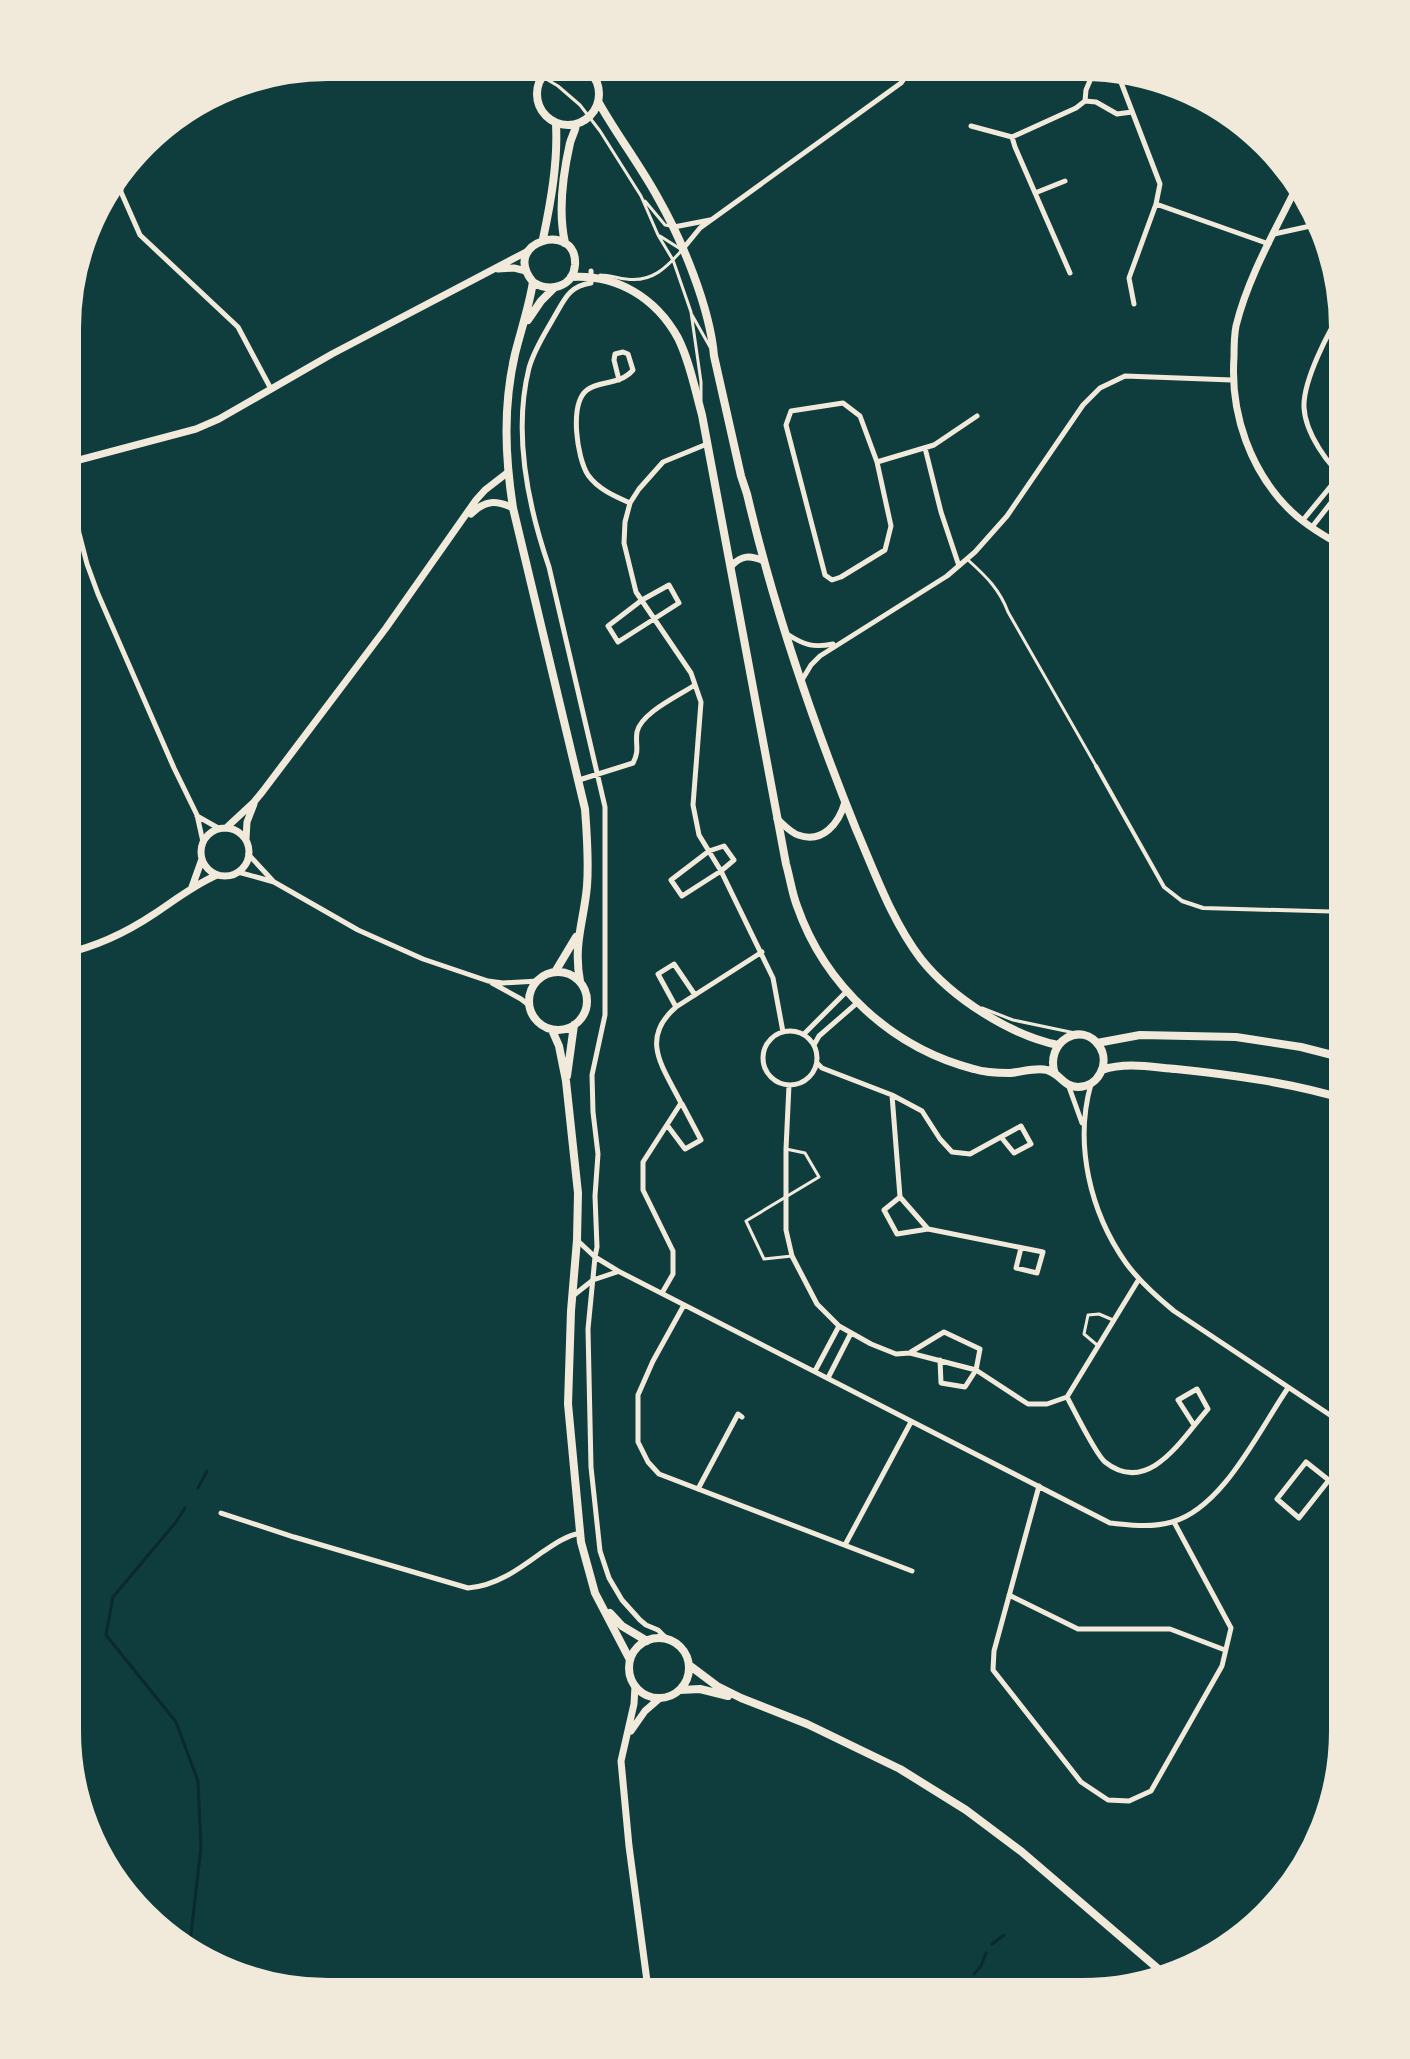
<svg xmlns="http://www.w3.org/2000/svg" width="1410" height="2059" font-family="'IBM Plex Sans',sans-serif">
<rect width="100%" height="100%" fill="#0f3d3e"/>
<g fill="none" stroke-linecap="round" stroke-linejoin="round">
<path stroke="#0a2a2b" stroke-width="3" d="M198,1488L207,1471
M185,1508L176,1522L113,1597L106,1635L176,1722L198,1781L201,1847L190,1943L193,1953
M992,1944L1004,1935
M974,1974L981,1966L986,1953"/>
<path stroke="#f1e9da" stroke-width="3" d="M470,62C489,78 507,78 526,63
M519,63L558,86L580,105L600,131L641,196L658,235L673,260L691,312L701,382V400
M645,201L665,225L670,226
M600,275C610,275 617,278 626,279C652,283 667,267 682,250L660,236
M692,315L710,347
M968,560C986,576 1000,590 1008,612L1096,766
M982,1008L1013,1020L1075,1033
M786,1149L805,1153L819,1177L746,1221L764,1259L792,1256
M1097,1345L1084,1334L1088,1315L1099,1314L1113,1320"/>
<path stroke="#f1e9da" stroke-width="4" d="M1096,766L1164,887L1182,901L1203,908L1348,912"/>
<path stroke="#f1e9da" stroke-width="5" d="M1114,64L1160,184L1156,204L1269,244
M1085,101L1096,102L1117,114L1132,112
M971,126L1012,137
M121,186V192L140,235L238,327L271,389
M1035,193L1065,181
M1293,195L1315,225L1330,240
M674,227L710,220
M1274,234L1315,225
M682,250L700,228L901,83L914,64
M591,271V283C568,286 564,301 553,319C544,335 534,350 529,368C513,432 528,506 549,567L605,807V1015L592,1075L593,1112L598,1154L595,1196L597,1247L595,1257L588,1329L591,1467L600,1551L609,1578L622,1600L640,1620L646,1625L658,1630L668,1640
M1070,273L1015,147L1012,137L1076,108L1085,101L1086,90L1097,64
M1134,304L1129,278L1156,204
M1344,309C1329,329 1303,381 1304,407C1305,432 1328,467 1348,480
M619,380L614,360L615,354L623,352L628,354L633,370C619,386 599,380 587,390C569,404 577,458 588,475C598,489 614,496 630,503
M707,444L663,462L639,489L630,503L625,522L624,543L636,592L691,673L701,702L693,805L699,835L721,871L773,978L783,1032
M925,448L941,512L959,566
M877,462L860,416L843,403L791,411L786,425L825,575L832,580L841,577L885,550L891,526L877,462L934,445L977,416
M66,463L79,533L87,564L98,594L174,768L197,815L203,842
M1303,520L1340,475
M1312,527L1348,481
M669,585L679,603L618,642L608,626L642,600Z
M787,634C804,645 813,648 833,644
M802,680L811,665L820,656L947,576L975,552L1007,516L1083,405L1100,388L1125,376L1232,380
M579,780L633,763C640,750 635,745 637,732C641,713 678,696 695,685
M197,816L220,829
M724,846L734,860L721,871L682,896L671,880L709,851Z
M248,854L273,881
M238,872L274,882L358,930L423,959L488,981L503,983L538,981
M492,983L521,999L530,1006
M676,1007L658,974L674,964L695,995
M763 1058a27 27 0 1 1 54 0a27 27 0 1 1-54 0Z
M804,1034L847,991
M814,1045L819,1036L857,1003
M817,1063L822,1068L892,1095L922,1111L940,1139L952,1152L970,1154L1021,1126L1031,1144L1014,1153L1001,1137
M1091,1084C1074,1144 1090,1212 1126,1263C1139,1281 1157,1297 1174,1311L1348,1427
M789,1085L786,1149V1230L792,1256L817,1304L839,1326L871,1344L896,1354L910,1353L976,1370L1028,1404H1047L1067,1397L1139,1279
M1069,1087L1082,1123
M892,1095L900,1197L928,1229L1043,1252L1037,1273L1016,1268L1021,1248
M667,1125L685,1149L701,1140L682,1104
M900,1197L884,1210L897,1234L928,1229
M578,1241L595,1257L618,1271L1110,1523C1131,1525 1151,1528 1172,1522C1223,1508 1259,1430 1288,1388
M662,1293L673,1274V1251L643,1190V1162L681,1103C663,1067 639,1039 676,1007L762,952
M574,1295L593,1280L617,1272
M684,1305L653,1361L638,1395V1442L648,1462L659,1474L912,1571
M911,1352L944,1332L980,1349L976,1370L965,1387L941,1383L940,1360
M815,1371L839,1326
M828,1378L851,1333
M1067,1397C1074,1410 1096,1455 1105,1462C1149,1497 1183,1437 1208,1409L1197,1389L1178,1400L1194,1425
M1329,1480L1299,1518L1277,1499L1306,1462L1340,1489L1348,1499
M1039,1486L994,1651L993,1670L1081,1782L1108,1800L1129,1801L1151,1791L1222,1666L1231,1628L1174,1522
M698,1489L738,1414L742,1417
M221,1513L294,1537L468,1588C496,1586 519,1569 541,1553C553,1545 565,1536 580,1533
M845,1545L911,1422
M1009,1595L1078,1629H1170L1225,1650"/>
<path stroke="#f1e9da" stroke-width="7" d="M1297,186C1275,231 1248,277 1236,326C1234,336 1234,347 1234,357C1230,413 1250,472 1292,512C1308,527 1329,539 1348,549
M498,269L514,268L526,271
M64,464L196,429L219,419L332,354L528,251
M471,514C485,500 496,500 513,508
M731,566C742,555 750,555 764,561
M777,819C783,824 791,833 798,835C823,844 839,823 845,802
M226,828L254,802L263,791L386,628L476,500L485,490L507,473
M201 852a24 24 0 1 1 48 0a24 24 0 1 1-48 0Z
M246,839L247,822L254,804
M192,887L202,859
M63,954C95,947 127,932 154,914C175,900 194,885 217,875
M635,1686L634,1704L621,1761L629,1846L649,1996
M631,1731L645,1711L660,1698"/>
<path stroke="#f1e9da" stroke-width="8" d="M537 94a31 31 0 1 1 62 0a31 31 0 1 1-62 0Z
M599,103C617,135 640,165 658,198C682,240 710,308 714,356L741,476L747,494C774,609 812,720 856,829C875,873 892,921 921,959C952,998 1010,1035 1058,1045
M543,239C551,201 558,162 556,124
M565,243C558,212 563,174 570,143C572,136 575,132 576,125
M571,277C617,274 656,298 678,338C690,362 695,390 702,415L786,864C790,878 792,893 797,906C825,986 892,1048 974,1069C986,1073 999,1073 1010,1073C1022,1072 1036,1067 1047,1070C1060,1073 1063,1087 1078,1087C1098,1087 1110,1064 1100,1047C1082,1019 1044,1042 1055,1074
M533,282C550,293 573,287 575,265C578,220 499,241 533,282C529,307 521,330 515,354C503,406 505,456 513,508L585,809C587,835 589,860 587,886C584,921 573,944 580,981
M528,320L541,301L554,288
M529 1001a29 29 0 1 1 58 0a29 29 0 1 1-58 0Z
M555,972L576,937
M552,1030L559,1046L566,1081L578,1193L577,1240L571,1311L568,1404L581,1542L595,1593L630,1660
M1097,1043L1140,1035L1236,1037L1301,1047L1348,1059
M1102,1070C1126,1062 1151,1067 1176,1069C1234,1075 1292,1083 1348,1100
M567,1076L574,1025
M610,1613L622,1626L647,1641
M629 1668a30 30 0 1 1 60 0a30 30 0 1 1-60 0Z
M689,1665L717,1686L741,1698L807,1724L900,1769L966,1810L1022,1852L1170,1979
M680,1690L700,1689L728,1696"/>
</g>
<path d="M0 0H1410V2059H0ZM328 76H1082A252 252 0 0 1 1334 328V1731A252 252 0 0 1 1082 1983H328A252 252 0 0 1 76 1731V328A252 252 0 0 1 328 76Z" fill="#f1e9da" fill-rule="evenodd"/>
<path fill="none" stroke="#f1e9da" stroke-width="10" d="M328 76H1082A252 252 0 0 1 1334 328V1731A252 252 0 0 1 1082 1983H328A252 252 0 0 1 76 1731V328A252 252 0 0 1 328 76Z"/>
</svg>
